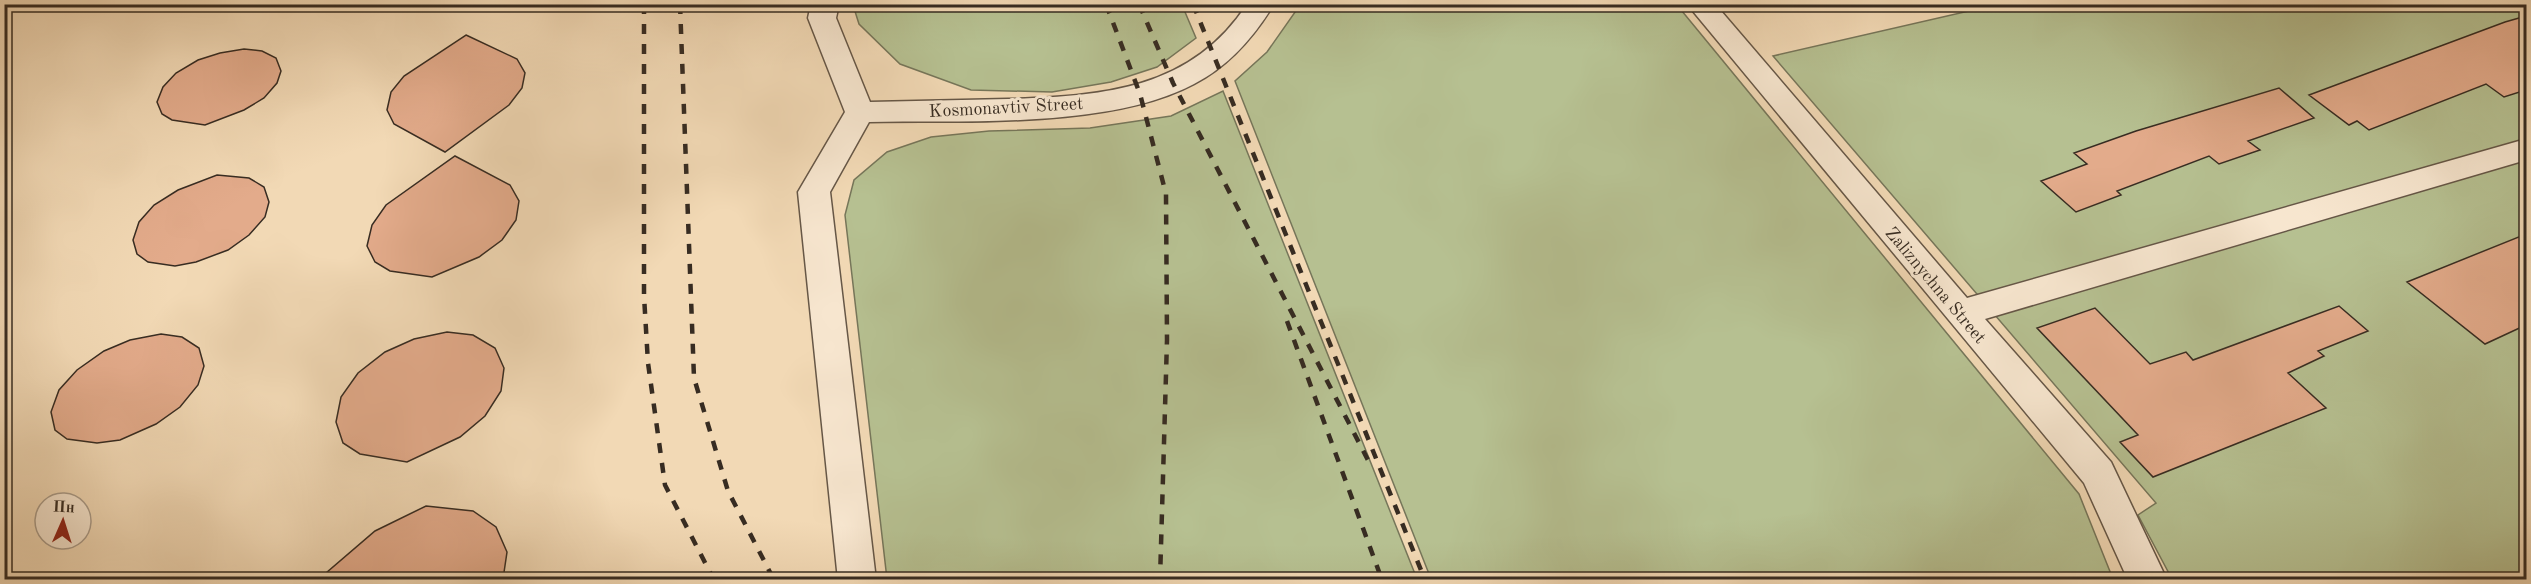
<svg xmlns="http://www.w3.org/2000/svg" width="2531" height="584" font-family="'Old Standard TT',serif">
<rect width="100%" height="100%" fill="#f2d9b5"/>
<filter id="stains"><feTurbulence type="fractalNoise" baseFrequency=".00333" numOctaves="4"/><feColorMatrix values="0 0 0 0 .2 0 0 0 0 .09 0 0 0 0 .02 0 0 0 .5 -.17"/></filter>
<radialGradient id="worn" r=".72"><stop offset=".6" stop-color="#630" stop-opacity="0"/><stop offset="1" stop-color="#630" stop-opacity=".3"/></radialGradient>
<path fill="#b6c091" stroke="#76765a" stroke-width="1.5" d="M853,5H1182L1196,38L1157,67L1111,82L1052,92L971,90L900,64L859,24Z
M1300,5H1677L2079,494L2113,579H1431L1235,81L1267,52Z
M1995,5H2526V579H2172L2138,515L2156,503L1773,56Z
M1223,91L1417,579H887L845,215L854,180L887,152L931,137L989,131L1090,128L1171,116Z"/>
<path fill="#e3ab8b" stroke="#372c22" stroke-width="1.5" d="M2526,16V90L2504,97L2486,84L2369,130L2357,121L2349,125L2309,95L2505,22Z
M466,35L517,59L525,73L522,88L509,105L445,152L394,124L387,110L391,92L404,76Z
M244,49L262,51L276,58L281,71L277,83L264,98L244,110L205,125L172,120L162,114L157,102L163,87L176,73L198,60L220,53Z
M2279,88L2314,118L2248,141L2260,150L2219,164L2209,156L2117,191L2121,195L2076,212L2041,181L2087,164L2074,153L2136,131Z
M455,156L510,185L519,201L516,220L502,240L479,257L432,277L390,271L375,262L367,246L372,225L386,205Z
M217,175L249,178L264,187L269,202L265,217L249,235L228,250L196,262L175,266L148,262L137,254L133,240L139,222L154,205L178,190Z
M2526,234V325L2485,344L2407,282Z
M2339,306L2368,331L2318,351L2324,356L2288,373L2326,408L2153,477L2120,442L2138,435L2037,328L2095,308L2150,364L2186,352L2193,360Z
M447,332L473,335L495,348L504,368L501,391L485,416L460,437L407,462L360,454L343,443L336,422L341,397L358,373L385,352L414,339Z
M161,334L182,337L199,348L204,366L198,385L180,407L156,424L120,440L97,443L67,439L55,430L51,412L59,390L77,370L104,351L130,340Z
M426,506L473,511L496,527L507,552L503,579H319L375,531Z"/>
<g fill="none" stroke-linecap="round" stroke-linejoin="round">
<g stroke="#665747" stroke-width="3">
<path id="minor" d="M811,4H839L836,18L870,102C916,101 962,100 1008,99C1100,96 1191,91 1247,4H1274C1254,37 1229,66 1194,84C1110,129 964,120 869,122L830,192L876,580H838L798,192L845,112L808,18Z
M1687,4H1715L1967,298L2526,139V160L1985,319L2111,462L2167,580H2128L2084,483Z"/>
</g>
<use href="#minor" fill="#f7e6cf" fill-rule="evenodd"/>
<path stroke="#372c22" stroke-width="4.5" stroke-dasharray="10 10" stroke-linecap="butt" d="M644,4V296L648,363L665,485L714,580
M680,4L694,378L728,491L774,580
M1106,4L1140,94L1166,194L1167,340L1160,580
M1139,4L1173,83L1369,462
M1193,4L1425,580
M1287,321L1382,580"/>
</g>
<g text-anchor="middle" stroke-width="6" stroke-linejoin="round" paint-order="stroke">
<g font-size="18" fill="#372c22" stroke="#f7e6cf">
<text transform="translate(1006 107) rotate(-3)" y="6">Kosmonavtiv Street</text>
<text transform="translate(1936 285) rotate(50)" y="6">Zaliznychna Street</text>
</g>
</g>
<rect width="2531" height="584" fill="none" stroke="#f2d9b5" stroke-width="24"/>
<rect x="6" y="6" width="2519" height="572" fill="none" stroke="#372c22" stroke-width="3"/>
<rect x="12" y="12" width="2507" height="560" fill="none" stroke="#372c22" stroke-width="1.5"/>
<g transform="translate(63 521) rotate(3)"><circle r="28" fill="#f7e6cf" stroke="#aa9c8a" stroke-width="1.5"/>
<path d="M0-4.5L10 22L0 15L-10 22Z" fill="#8f2418"/>
<text y="-9" font-size="16" font-weight="bold" text-anchor="middle" fill="#372c22">Пн</text>
</g>
<rect width="100%" height="100%" filter="url(#stains)"/>
<rect width="100%" height="100%" fill="url(#worn)"/>
</svg>
